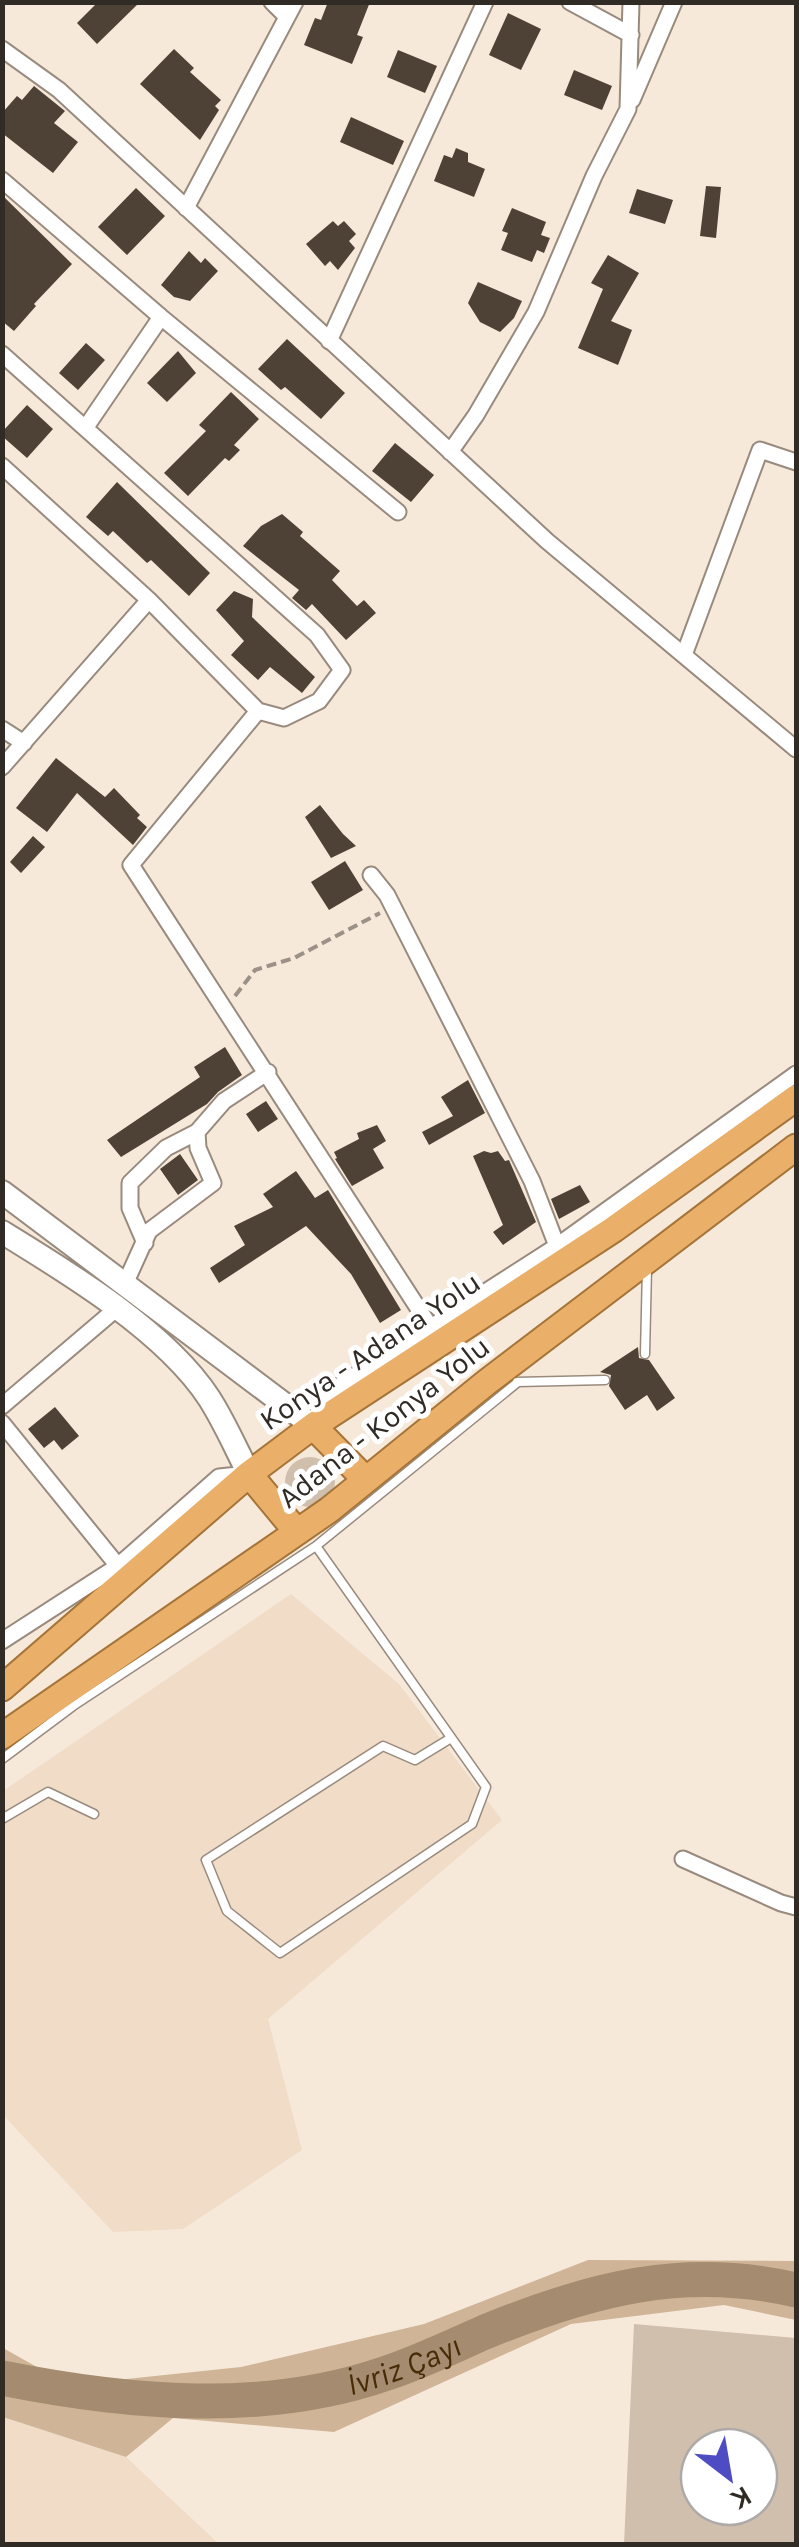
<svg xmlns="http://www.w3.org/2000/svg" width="799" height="2547" font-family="Karla,sans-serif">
<rect width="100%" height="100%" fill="#f7e9da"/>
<path fill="#f0dcc7" d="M291,1594L399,1684L502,1820L268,2019L302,2150L183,2229L113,2232L3,2115V1791Z
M3,2417L126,2457L219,2544H3Z"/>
<path fill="#d1bfad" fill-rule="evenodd" d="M285 1482a25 25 0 1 1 50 0a25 25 0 1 1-50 0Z
M634,2324L796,2338V2544H624ZM699,2447H759V2507H699Z"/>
<path fill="#cfb497" d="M588,2260L796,2261V2320L724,2305L571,2324L334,2432L173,2418L126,2457L3,2417V2348L69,2385L241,2367L424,2324Z"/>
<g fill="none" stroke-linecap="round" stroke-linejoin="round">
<path stroke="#a58b6f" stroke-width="35" id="s1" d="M2,2378C127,2403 264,2416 387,2373C420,2362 453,2346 485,2332C590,2289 684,2264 796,2290"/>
</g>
<path fill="#4e4236" d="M98,2H140L97,44L77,23Z
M328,2H370L357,35L363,37L352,64L304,45L315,18L321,20Z
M508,13L541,29L521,70L489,55Z
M174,49L194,68L190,72L221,100L215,106L219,110L200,140L140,84Z
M398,50L437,66L425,93L387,77Z
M574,70L612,86L602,110L564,95Z
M34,86L65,111L54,123L78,142L53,173L2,133V113L17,96L22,100Z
M351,117L404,141L393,165L340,142Z
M456,148L468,153V162L485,169L474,197L434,181L444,155L452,158Z
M706,186L721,187L716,238L700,236Z
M136,188L165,216L127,255L98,227Z
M637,189L673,200L665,224L629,213Z
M2,195L72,264L34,304L36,306L14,331L2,321Z
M512,208L546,222L541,235L550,238L544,253L537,250L532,262L501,250L508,233L502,231Z
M333,221L338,226L344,221L356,234L349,241L355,248L338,270L330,261L325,266L306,244Z
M189,251L201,263L205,258L218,271L190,301L174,297L161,285Z
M608,255L639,273L611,321L632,330L618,365L578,348L603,289L591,283Z
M478,282L522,301L514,318L500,332L480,322L468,303Z
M287,339L345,393L321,419L285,387L281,390L258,369Z
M86,343L105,360L78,390L59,373Z
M178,351L196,373L167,402L147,383Z
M231,392L259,419L234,445L240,450L229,461L225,458L188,496L164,473L206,431L199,425Z
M27,405L53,429L27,458L2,436V432Z
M395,443L434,475L411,502L372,471Z
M117,482L210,573L189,596L151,560L147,563L113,531L108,536L86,517Z
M282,514L303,532L300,536L340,571L332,580L357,606L364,600L376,613L346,640L312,604L306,610L292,598L299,590L243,546L261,526Z
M234,591L253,599L252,617L315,677L302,693L270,667L258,680L231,655L244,641L216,610Z
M56,758L105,797L114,788L140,815L137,818L147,827L133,845L77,793L47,832L16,808Z
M320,805L343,834L356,846L331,858L305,817Z
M33,836L45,847L21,873L10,862Z
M345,861L363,890L329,910L311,882Z
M225,1047L242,1075L218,1092L207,1104L121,1157L107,1140L200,1077L194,1067Z
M468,1080L485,1113L429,1145L422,1132L453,1116L441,1097Z
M266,1101L278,1119L258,1132L246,1114Z
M377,1125L386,1141L373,1149L384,1168L352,1186L335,1159L337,1158L334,1152L359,1139L357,1133Z
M484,1151L491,1153L498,1151L505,1161L509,1160L536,1222L503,1245L493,1232L503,1225L473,1156Z
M180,1154L198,1180L178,1195L160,1169Z
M296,1171L315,1198L328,1190L401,1310L380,1323L351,1274L306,1226L219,1283L210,1268L245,1245L234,1226L273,1207L263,1194Z
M580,1185L590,1202L559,1219L551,1199Z
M638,1347L639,1358L649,1360L675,1398L657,1411L647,1395L625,1410L609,1386L611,1375L600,1372Z
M55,1407L79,1436L62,1450L54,1440L44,1448L28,1429Z"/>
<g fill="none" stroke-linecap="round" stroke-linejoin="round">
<g stroke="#988b7e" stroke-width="11">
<path id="service" d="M645,1354L647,1268
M517,1382L605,1380
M316,1546L486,1787L472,1824L280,1953L227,1911L206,1860L383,1746L415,1760L451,1738
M2,1759L73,1706L316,1546L518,1382
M2,1819L48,1792L94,1814"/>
</g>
<g stroke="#988b7e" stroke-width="19">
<path id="minor" d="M272,2L287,17
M570,2L631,35
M2,49L59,90L547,541L796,749
M632,100L674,2
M2,180L161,317L398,512
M186,208L295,2
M329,341L485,2
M2,354L317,635L342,670L319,701L284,718L258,711L131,865L431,1328
M86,427L161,317
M450,452L476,415L536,312L594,176L628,109L631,2
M2,466L149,600L258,711
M684,655L760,450L796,462
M2,729L24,743
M2,767L149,600
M371,875L387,895L532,1181L557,1246
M145,1243L130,1208V1183L166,1148L197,1132
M125,1284L149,1231L213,1183L198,1148L197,1132L224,1101L268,1072
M2,1406L116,1309
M2,1423L118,1566
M314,1423L325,1395L557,1246L796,1074
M2,1641L118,1566L219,1477L248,1474
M683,1859L781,1903L796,1907"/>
</g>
<g stroke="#988b7e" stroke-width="26">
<path id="secondary" d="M2,1192L313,1426
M2,1232C69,1273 166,1332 209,1398C224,1421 236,1449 249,1474"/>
</g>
<g stroke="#a57439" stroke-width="29">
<path id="trunk" d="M313,1426L366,1480
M249,1474L297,1532
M2,1688L249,1474L313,1426L614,1229L796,1098
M2,1736L329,1510L487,1382L796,1147"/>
</g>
<path stroke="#9b9187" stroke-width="4" stroke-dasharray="10 5" stroke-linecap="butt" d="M235,996L255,970L294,958L380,913"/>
<use href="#service" stroke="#fff" stroke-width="8"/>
<use href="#minor" stroke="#fff" stroke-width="15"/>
<use href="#secondary" stroke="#fff" stroke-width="22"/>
<use href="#trunk" stroke="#eaaf68" stroke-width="25"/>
</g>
<g text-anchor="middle" stroke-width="10" stroke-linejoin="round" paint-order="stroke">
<g font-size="30" fill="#312b26" stroke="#fff">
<text transform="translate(370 1351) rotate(-34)" y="10">Konya - Adana Yolu</text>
<text transform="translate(384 1422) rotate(-38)" y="10">Adana - Konya Yolu</text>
</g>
<g font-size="32" font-style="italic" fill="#482c07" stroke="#fff">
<text dy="11" stroke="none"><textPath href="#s1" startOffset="408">İvriz Çayı</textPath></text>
</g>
</g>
<rect width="799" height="2547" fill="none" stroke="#312b26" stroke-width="10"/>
<g transform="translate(729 2477) rotate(149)"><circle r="48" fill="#ffffff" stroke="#adaaa8" stroke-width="2.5"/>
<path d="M0-8L18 38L0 25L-18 38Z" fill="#4d4cc2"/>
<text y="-15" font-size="28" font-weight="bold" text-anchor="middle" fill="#312b26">K</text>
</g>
</svg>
